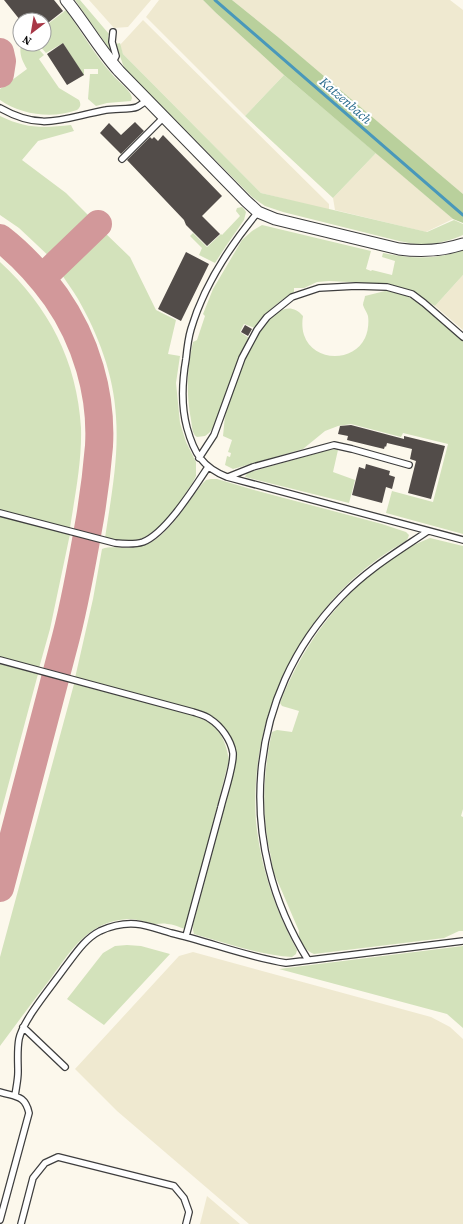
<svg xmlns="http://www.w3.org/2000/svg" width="463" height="1224" font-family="'Source Serif 4',serif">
<rect width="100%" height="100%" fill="#fcf8ec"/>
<path fill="#efe9d0" d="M89,0H151L128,27L114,28Z
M159,0H203L215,12L284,75L245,116L146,17Z
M232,0H450L463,10V194L278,37Z
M143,20L329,204V210L261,193L123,54L120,45Z
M376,153L453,219L426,232L335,210L333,198Z
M463,275V330L435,306Z
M193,952L431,1017L450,1027L463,1039V1224H249L117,1111L75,1069L179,956Z
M207,1196L240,1224H200Z"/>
<path fill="#d3e2bb" d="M75,0H80L109,34L108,36L114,54L112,53Z
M66,10C81,31 94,54 111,73C116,80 131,90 132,98L131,101L107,103L96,106L88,99L90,74H98V69H84V76L63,43L46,53L38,44H44V27Z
M120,43L123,54L261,193L427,232L454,220L463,224V235C449,241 434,245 419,244C412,244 406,242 399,241L283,212L265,206L252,197L126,70L123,65L116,44Z
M21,44H34L44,55L39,59L59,88L79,100C81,104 81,107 77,110C52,119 22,115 0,100V89L27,69C22,60 19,54 21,44Z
M284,75L376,153L333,198L245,116Z
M0,116C26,129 44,128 71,125L74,131L38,141L22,160L66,193L93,220L53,260L19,228L0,215Z
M242,207L244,209L246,212L244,220L226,246L215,263L199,255L202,248L190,236L193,233L207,247L221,234L222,235L240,216L236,211L237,208Z
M262,225L371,251L366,269L371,271L372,270L392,275L395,261L382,257L383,253C412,259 435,260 463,250V275L435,306L406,289L387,284L329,281L317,282L304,288H294V292C279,301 264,313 255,328L244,324L240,332L249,338L238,361L213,428L209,433L205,436L197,437C192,434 192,426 191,420C186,393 187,368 193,342L197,340L205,316L203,314L213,289L242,240L252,231Z
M103,231L130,257L156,310L176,320L168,354L180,356L176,383L180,423L186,442L196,462V476L192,484C177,505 160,537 132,541C123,542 114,540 105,538C111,498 119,457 116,417C114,375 98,334 78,299C73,290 66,282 61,273Z
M0,262C49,307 77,361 81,428C82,461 75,495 70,528L0,510Z
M389,290C419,296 441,322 463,341V534L386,513L392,491L433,502L448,444L403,433L401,437L351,424L338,426L325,431L303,449L233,469L225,465L227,456L230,457L231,453L228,452L232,440L223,436C224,428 224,420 226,412C231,391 270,279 303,316C302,322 302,329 304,335C313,362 353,363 365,338C368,332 369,323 368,316C367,312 364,309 363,305C363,302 365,298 365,296Z
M332,449L338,450L333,472L355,480L349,503L245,477L247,473Z
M211,479H217L254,490L382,524L406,532L409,535L408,538L406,541C330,583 279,658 261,743C256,769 254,796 256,822C261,869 275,909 297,950L296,954L292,957C259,955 226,943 194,934L193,930V925L231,783L236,761L235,750L210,717L75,678L93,599L102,549C111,546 118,548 127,548C132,548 137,547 142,546C165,541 188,502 202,484L206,480Z
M0,515L70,534L50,629L39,668L0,658Z
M430,538L463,546V809L461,816L463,817V931H459L444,938L314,954C306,951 297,940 299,931C291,913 284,895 276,878C273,872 272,864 271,857C261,815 263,774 272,732L277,730L292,732L299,711L282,706L280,703C305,639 348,584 408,548C415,544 423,541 430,538Z
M0,664L38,674L0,816Z
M74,684L193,715C198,717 204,719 208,722C221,729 227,746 229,760L187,925L185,929C179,927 173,924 167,924C163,923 159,924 155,924C146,922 137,919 128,919C89,921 72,949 51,978C34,1000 17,1023 0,1046V957Z
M127,945L141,946L170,954L104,1025L67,999L103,953L115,946Z
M463,946V1028L447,1014L279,969Z"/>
<path fill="#b9d09c" d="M203,0H232L278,37L463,194V223L453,219L284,75L215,12Z"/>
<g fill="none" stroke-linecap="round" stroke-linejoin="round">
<path stroke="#4998ba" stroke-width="3" d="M215,0L463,215"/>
<path stroke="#d2989a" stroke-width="28" d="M0,52L2,61L0,74
M0,238C22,255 40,275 56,297C86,340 102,394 99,446C97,470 94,494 90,518C83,558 76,598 66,637L0,888
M42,278L98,224"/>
</g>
<path fill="#524c49" d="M4,0H54L63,11L44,26V20H20Z
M63,43L84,75L67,85L47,54Z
M135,122L144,131L121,154L100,133L109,123L121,135Z
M163,135L222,196L202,216L220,234L207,246L186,225L184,220L127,160L150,137L152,139L154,137L158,141Z
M186,252L209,264L181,321L158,309Z
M245,325L252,329L248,336L241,332Z
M351,425L404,439V436L445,446L431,499L408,493L416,461L410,459L412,449L387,443L386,447L385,446L384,449L347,440L348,436L338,434L340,426Z
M366,464L390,471L389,475L395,477L392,489L386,487L382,503L352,495L359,467L365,469Z"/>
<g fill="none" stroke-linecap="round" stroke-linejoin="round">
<g stroke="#3e3e3e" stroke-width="8">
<path id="lane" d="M112,64L116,56L112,42L113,32
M0,108C42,132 63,118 106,110C115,108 130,110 137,107C140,105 144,103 147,100
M122,159L164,117
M258,212C229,247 204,285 191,329C188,339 187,349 186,359C182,382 181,406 187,428C194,453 202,467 227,477L463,540
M199,458L214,435L242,358L257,330L267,317L292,297L319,288L356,286L387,287L412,294L424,303L463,337
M228,477L253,467L334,445L352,449L409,465
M0,513L115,543C124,544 134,545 143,542C166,533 194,488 208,467
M0,660L193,712C199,714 205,715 210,719C221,726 231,740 233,753C234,766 224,794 221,807C209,850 198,893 186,936
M308,960C235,844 245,696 341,597C368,569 397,552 428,531
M23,1027L65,1067
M0,1092C16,1097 25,1095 29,1113L0,1220
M15,1096C16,1088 18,1080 18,1072C18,1061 17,1050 19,1039C23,1020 51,987 63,970C74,956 84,939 100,931C111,926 124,923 136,924C148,925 160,930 171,933C210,942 247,957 286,963L463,941
M21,1224L33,1178L45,1163L58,1157L174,1186L184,1198L189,1212L186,1224"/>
</g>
<g stroke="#3e3e3e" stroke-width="13">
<path id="street" d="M66,0C85,23 99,49 119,71L246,201L258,212L275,219L399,249C421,252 442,251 463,244"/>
</g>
<use href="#lane" stroke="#fff" stroke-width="5.5"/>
<use href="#street" stroke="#fff" stroke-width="11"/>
</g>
<g text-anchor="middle" stroke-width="4" stroke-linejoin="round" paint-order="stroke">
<g font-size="13" font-style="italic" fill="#26698c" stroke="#fff">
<text transform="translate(346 100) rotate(41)" y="5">Katzenbach</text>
</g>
</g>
<g transform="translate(32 32) rotate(211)"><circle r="19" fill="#ffffff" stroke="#9d9d9d"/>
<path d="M0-3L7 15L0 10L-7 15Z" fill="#a83747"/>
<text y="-6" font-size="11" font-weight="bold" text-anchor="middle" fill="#0b0b0b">N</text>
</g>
</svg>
